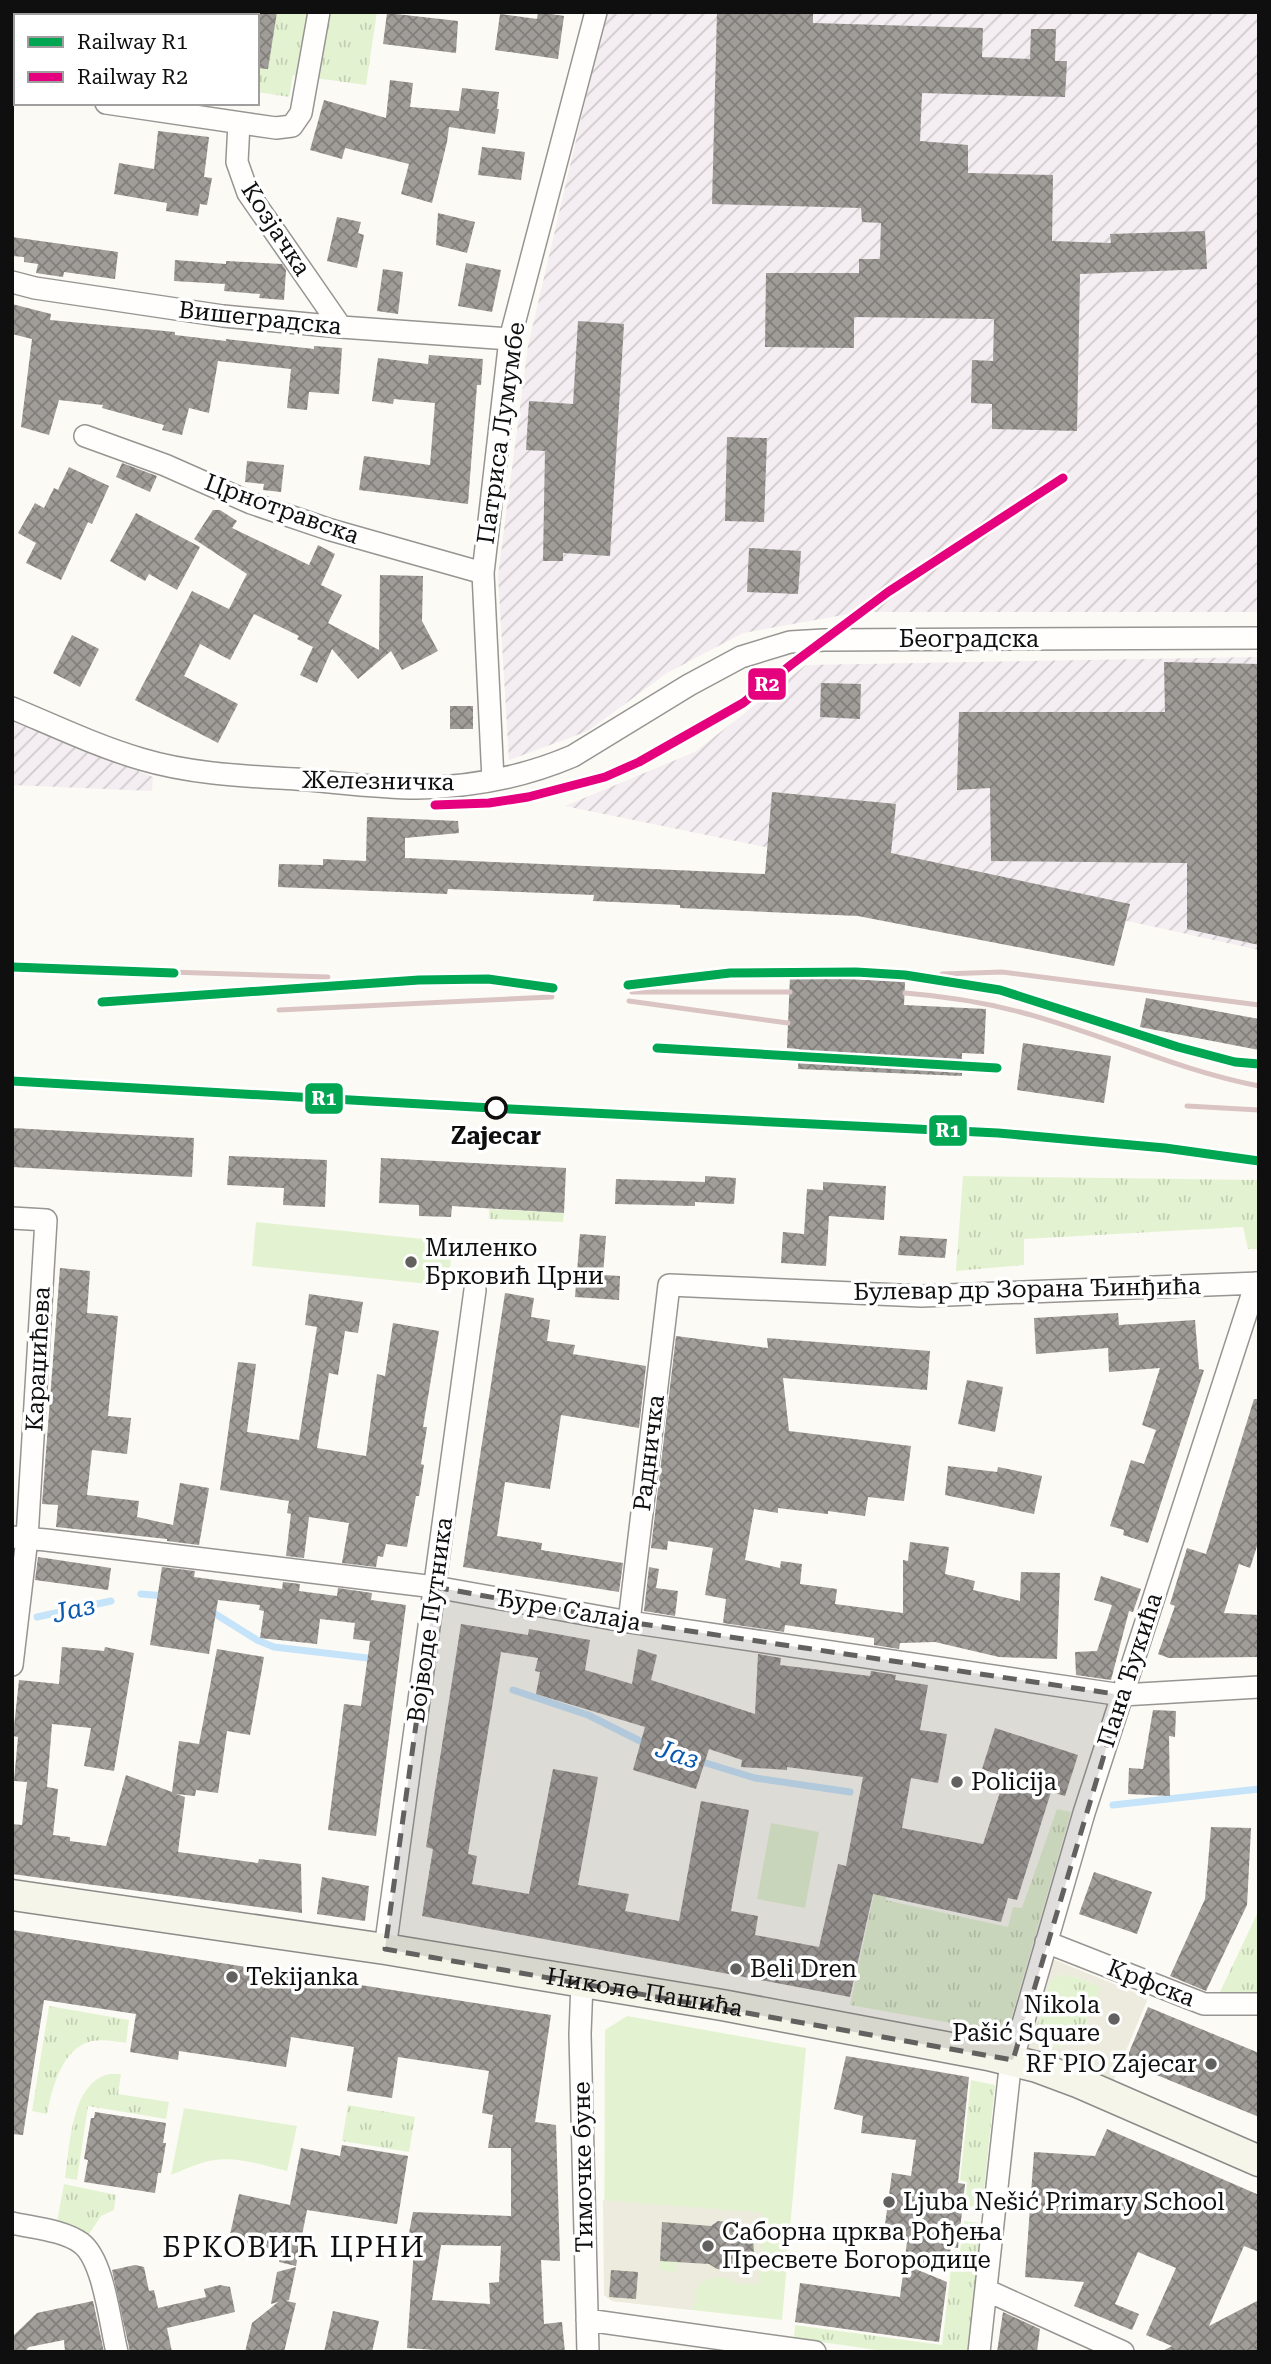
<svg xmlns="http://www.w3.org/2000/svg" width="1271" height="2364" font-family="'Roboto Serif',serif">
<defs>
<pattern id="industrial-furrows" width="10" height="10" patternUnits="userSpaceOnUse" patternTransform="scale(1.75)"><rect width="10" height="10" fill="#f4edf1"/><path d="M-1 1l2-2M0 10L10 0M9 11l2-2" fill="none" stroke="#d0cacd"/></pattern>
<pattern id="grass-tufts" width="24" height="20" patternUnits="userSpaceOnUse" patternTransform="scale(1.75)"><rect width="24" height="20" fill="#e3f3d1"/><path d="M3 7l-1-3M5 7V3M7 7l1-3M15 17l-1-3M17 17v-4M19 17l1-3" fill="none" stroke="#c2cfb2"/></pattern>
<pattern id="building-cross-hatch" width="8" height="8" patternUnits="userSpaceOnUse" patternTransform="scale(1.75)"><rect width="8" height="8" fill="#a09d99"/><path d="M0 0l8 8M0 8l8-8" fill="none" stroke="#817e7b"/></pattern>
</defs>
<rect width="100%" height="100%" fill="#fcfaf4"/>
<path fill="url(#industrial-furrows)" d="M606,12H1259V612H860L743,633L667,673L588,731L509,760L498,576L528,346Z
M1259,657V950L1137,923L565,806L695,752L806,665Z
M12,720L153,777L152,791L12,785Z"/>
<path fill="url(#grass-tufts)" d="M12,12H377L366,85L293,75L289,97L257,92V16H16V55L12,54Z
M963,1176L1259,1180V1249H1248L1243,1227L1024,1239V1265L956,1271Z
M489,1209L564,1213L563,1222L489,1219Z
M1057,1809L1071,1812L1007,2033L850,2005L878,1875L890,1878L885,1900L1008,1927L1013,1907L1022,1908Z
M1259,1910V1996H1218Z
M1060,1974L1072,1977L1074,1976L1102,1987L1079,2041L1075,2040L1070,2044L1062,2045L1060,2048L1033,2039L1050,1981Z
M49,2006L129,2020L126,2043C115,2041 103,2039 92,2041C62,2048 52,2088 47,2114L32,2111Z
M110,2074H121L118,2094L169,2102L166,2119L88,2106L77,2180L65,2178C70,2146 71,2081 110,2074Z
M971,2080L995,2085L982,2209L965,2207L967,2182L960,2180Z
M348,2105L415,2117L409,2152L342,2141Z
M64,2184L116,2195L114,2210L101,2216L85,2240L56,2227Z
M964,2221L981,2223L968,2352H890L794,2338L795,2325L942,2345L953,2251H960Z"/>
<path fill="#e3f3d1" d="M256,1222L453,1242L448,1286L252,1266Z
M771,1823L819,1832L805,1908L757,1899Z
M627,2016L806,2048L782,2320L612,2301L604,2295L605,2030Z
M184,2108L297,2126L287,2171C262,2165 235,2155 209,2161C196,2164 183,2170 171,2175Z"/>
<path fill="#edeade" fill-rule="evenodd" d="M1050,1958L1148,1998L1113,2082L1024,2049ZM1060,1974L1073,1978L1074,1976L1101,1987L1079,2041L1075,2040L1070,2044L1062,2045L1060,2048L1033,2039L1050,1981Z
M603,2200L763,2213L759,2285L736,2283L725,2277L708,2279L697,2288L693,2310L612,2301L604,2295ZM662,2222L713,2226L721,2221L732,2227L742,2228L753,2238L755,2247L754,2255L747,2262L720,2270L712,2268L709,2264L677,2262L676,2272L660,2270ZM611,2270L638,2272L636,2299L609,2297Z"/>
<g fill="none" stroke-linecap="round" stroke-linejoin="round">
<path stroke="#c5e4fa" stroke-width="7" d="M141,1594L165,1596
M209,1610L257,1640L274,1647L376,1659
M37,1617L111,1601
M513,1690L588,1715L648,1745
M696,1760L755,1778L850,1792
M1113,1805L1259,1789"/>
</g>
<path fill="url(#building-cross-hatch)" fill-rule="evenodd" d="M257,12H277L268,69L257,68Z
M538,12L564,16L558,59L495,50L500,14L537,19Z
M717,12H813V23L983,28L982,57L1030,59L1031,29H1056L1055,61H1067L1065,97L922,93L920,141L968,145V173L1053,175L1052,241L1111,243L1110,234L1205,231L1207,269L1080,274L1077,431L992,429V404L971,403L972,360L993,361L994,319L854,317V348L765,347L766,273H859V259H880L881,223L862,222L861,208L712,204Z
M387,13L458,21L456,53L383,44Z
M390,80L413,83L410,107L459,111L462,88L499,92L497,109H499L495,134L449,127L447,142L432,203L401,194L409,164L345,148L342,159L310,150L324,100L386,118Z
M158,131L209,137L204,177L212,178L207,205L200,204L198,216L166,211L167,203L114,194L119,163L154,169Z
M482,147L525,152L521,180L478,175Z
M438,213L475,222L467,253L436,245Z
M337,217L361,222L358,233L364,235L357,268L327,261Z
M12,237L118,252L115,279L64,272L63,277L36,273L38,264L24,262V257L12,256Z
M175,260L226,264V261L282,264L286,270L284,300L259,298L260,294L224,291L225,284L174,281Z
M466,263L501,270L492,312L458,306Z
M383,269L403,272L398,314L377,311Z
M12,304L51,314L50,320L175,332V335L226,341V339L314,349V346L342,348L339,394L309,392L307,410L287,408L291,369L218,361L209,413L189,408L182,435L162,430L164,425L102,408L103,405L59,400L49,435L21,427L32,339L12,334Z
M578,321L624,324L610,556L563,553V561H543L545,451L526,450L529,401L573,404Z
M429,355L483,359L481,385H477L468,504L359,490L364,456L430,465L435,403L394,399L393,404L372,401L378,358L428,364Z
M727,437L767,438L764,522L725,521Z
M247,461L284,465L281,492L263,490L264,484L245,482Z
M122,463L157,476L150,492L116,477Z
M69,467L109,486L92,524L88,522L61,580L26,563L36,543L18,533L35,503L44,508L54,488L58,490Z
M213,510H220L237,521L232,528L309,565L318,545L335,554L321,585L342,595L328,623L379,650L380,575L423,576L422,621L438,651L402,670L391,651L358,679L332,649L317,683L300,675L313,647L297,639L299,636L254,614L230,660L200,644L184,676L238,704L218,743L135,700L192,591L229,609L247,574L194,539Z
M136,513L200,547L177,590L149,574L145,581L110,561Z
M749,548L801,551L798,594L747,592Z
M72,635L99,649L80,687L53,673Z
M1164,662L1259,664V945L1187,929V863L991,861L990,788L957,790L959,712H1165Z
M821,683L861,684L860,719L820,717Z
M450,706H473V729H450Z
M772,792L896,804L891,853L1130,904L1114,966L858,916L680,908V905L593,901L594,895L448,889L447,894L278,887L279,864L323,865V859L366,861L367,817L458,821L459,833L405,838V858L765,874Z
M790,976L905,982L904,1005L986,1009L984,1054L962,1053V1076L798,1069L799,1049L787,1048Z
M1146,998L1259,1019V1050L1140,1027Z
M1023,1043L1111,1056L1104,1103L1017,1090Z
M12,1128L194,1138L192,1177L12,1167Z
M229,1156L327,1160L325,1207L283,1205L284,1188L227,1185Z
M381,1158L566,1168L564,1213L452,1206L451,1217L419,1216V1205L379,1203Z
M705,1176L736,1178L734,1204L695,1202V1206L615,1204L616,1179L705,1182Z
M823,1182L886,1186L884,1220L829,1216L826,1266L781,1263L783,1232L804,1234L807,1189L823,1190Z
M580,1234L606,1236L603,1275L620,1276L619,1300L575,1297Z
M900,1236L947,1239L945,1258L898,1255Z
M60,1268L90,1271L87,1313L118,1316L108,1416L131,1418L127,1454L92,1450L87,1495L139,1501L137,1517L173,1525L180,1483L209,1488L199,1545L167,1541V1539L56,1527L58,1505L42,1504Z
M505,1293L534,1298L531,1317L550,1320L547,1341L575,1345L573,1354L646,1366L639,1428L561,1415L550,1489L505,1482L497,1536L542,1543L541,1550L623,1563L619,1592L463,1567Z
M309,1294L363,1302L358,1333L345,1331L338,1375L329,1373L317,1448L366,1456L377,1374L385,1376L393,1323L439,1331L423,1427H427L421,1464L424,1465L419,1496H416L407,1547L386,1544L383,1557L378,1556L376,1567L342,1563L349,1523L309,1517L304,1558L286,1556L291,1514L287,1513L289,1501L220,1490L238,1362L256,1364L247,1432L299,1440L317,1327L305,1325Z
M1118,1313L1119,1325L1195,1320L1199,1369L1204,1370L1148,1543L1123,1535L1124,1530L1110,1526L1131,1460L1144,1464L1156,1430L1142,1425L1160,1368L1109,1372L1108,1348L1036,1354L1034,1318Z
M676,1336L768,1348L767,1338L930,1351L927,1390L783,1378L789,1431L911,1446L904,1501L868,1497L865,1516L828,1511V1514L778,1508V1513L754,1509L745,1560L780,1568L781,1561L802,1564L800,1584L837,1589L835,1604L903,1613V1560L908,1561L910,1542L949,1547L945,1574L975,1581L973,1590L1020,1601L1021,1572L1060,1573L1057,1659L999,1657L935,1642L900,1643L899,1649L874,1645V1638L785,1625L784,1632L723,1623L726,1599L705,1595L713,1548L668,1541L667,1550L651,1548Z
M967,1380L1003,1387L995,1432L958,1424Z
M1254,1399H1259V1540L1250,1568L1239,1564L1224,1613L1259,1615V1657L1169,1658L1158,1654L1175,1606L1170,1604L1187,1548L1206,1554Z
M948,1466L997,1472L998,1467L1042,1476L1034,1514L945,1495Z
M38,1557L111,1568L108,1590L35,1580Z
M162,1567L195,1571L194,1577L282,1589L283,1582L300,1584L299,1591L337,1596L338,1588L372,1593L371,1600L406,1605L376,1836L328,1830L344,1704L361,1706L370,1641L353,1639L355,1623L320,1619L317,1644L260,1638L264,1611L259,1610L260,1605L218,1600L209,1654L150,1645Z
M649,1567L659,1569L656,1588L678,1591L675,1616L644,1611Z
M1101,1576L1141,1589L1133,1612L1129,1611L1111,1680L1076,1675L1075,1652L1097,1651L1112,1605L1094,1600Z
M461,1624L528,1635L529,1629L590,1640L585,1670L632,1684L638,1649L657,1655L651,1680L755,1714L758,1654L781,1658L780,1665L870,1676L871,1671L896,1675L895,1680L928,1685L920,1730L947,1734L938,1783L911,1778L902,1828L983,1844L1005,1777L982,1769L995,1728L1078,1755L1065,1796L1051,1792L1017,1900L1008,1898L1001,1922L873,1894L850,1997L422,1916L433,1849L426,1847ZM501,1652L538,1658L535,1671L540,1672L536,1694L645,1727L633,1770L696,1789L709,1749L742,1760L741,1767L787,1770V1767L863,1777L846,1866L838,1864L819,1947L755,1935L758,1916L731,1911L749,1810L701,1801L679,1921L625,1911L629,1894L578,1885L598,1777L553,1769L529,1894L472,1884L477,1856L468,1854Z
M62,1647L104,1651L105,1647L134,1653L114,1771L84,1766L91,1728L52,1724L47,1787L58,1789L53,1835L70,1837V1841L106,1846L126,1775L172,1792L179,1741L199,1744L217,1649L264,1657L250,1735L227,1731L218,1793L196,1790L195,1796L176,1794L185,1797L178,1852L258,1863L259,1859L301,1864L302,1913L12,1874V1824L22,1825L27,1782L14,1781L18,1737L13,1736L19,1680L59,1684Z
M1153,1710L1176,1711L1175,1737L1169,1736L1170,1796L1128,1794L1129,1768L1143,1769Z
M1211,1827L1251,1828L1247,1905L1206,1991L1170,1976L1205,1899Z
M1094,1872L1152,1892L1137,1934L1079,1914Z
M322,1877L369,1886L365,1921L317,1914Z
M12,1930L551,2015L535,2122L556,2125L560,2261L541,2260L544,2324L562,2322L565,2352H463L407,2348L415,2234L409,2233L413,2212L511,2216V2148H488L493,2115L482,2113L489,2071L398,2057L392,2098L347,2091L354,2047L291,2037L286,2067L179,2051L178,2060L130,2052L136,2014L44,2000L23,2135L12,2134ZM441,2245L501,2246L499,2282L489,2283L490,2304L432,2300Z
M1148,2007L1259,2053V2117L1125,2062Z
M846,2056L969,2077L958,2183L965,2184L958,2248L951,2247L948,2270L911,2267L947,2282L939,2342L795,2322L800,2283L900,2297L907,2242L883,2239L892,2173L911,2176L916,2140L861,2133L863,2116L834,2109Z
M95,2112L166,2123L163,2143H166L161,2173H158L155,2193L84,2182L88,2160L84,2159L91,2118H94Z
M1107,2129L1259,2195V2252L1244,2246L1209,2326L1259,2300V2352H1161L1172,2346L1146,2335L1176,2268L1138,2252L1115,2304L1139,2314L1132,2330L1074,2306L1084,2282L1025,2277L1034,2152L1095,2156Z
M342,2145L408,2156L397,2224L307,2210L296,2266L279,2262L281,2251L229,2239L239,2194L290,2205L301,2148L340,2156Z
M718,2221L726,2222L733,2227L742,2228L753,2238L754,2252L743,2271L717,2269L709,2264L660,2261L662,2222L711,2226Z
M135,2265L144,2267L149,2291L154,2290L158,2308L206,2297L204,2289L220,2285L230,2287L235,2312L167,2328L172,2352H130L112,2270Z
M296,2267L289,2300L286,2301L296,2303L284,2352H245L252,2323L278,2302L271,2304L277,2272Z
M611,2270L638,2272L636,2299L609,2297Z
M93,2301L104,2352H65L64,2340L29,2347L24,2352H12V2337L37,2313Z
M333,2311L379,2321L372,2352H324Z
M1003,2312L1040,2329L1037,2352H997Z"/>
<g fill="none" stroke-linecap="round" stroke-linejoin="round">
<g stroke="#969592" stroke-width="24">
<path id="street" d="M12,89L16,90
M106,103L276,128L292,126L301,113L319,12
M239,123L237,162L248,193L341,327
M12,282L35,288L223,316L341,327L510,339
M85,436L165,465L251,503L331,530L483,573
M12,708C55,726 97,746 141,759C191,774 243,776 295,779C335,782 377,788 417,788C471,787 524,777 573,756L689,685L741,657L790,642L824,640L1259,638
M493,780L483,573L510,339L596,12
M12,1218L46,1220L27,1538L12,1665
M12,1537L46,1540L435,1587L629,1622L1122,1695L1259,1687
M629,1622L669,1285L922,1296L1259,1283
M1046,1942L1204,2004H1259
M385,1949L475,1290
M582,1982L580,2034L588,2352
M12,2223C34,2228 63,2230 81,2243C104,2260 110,2324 117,2352
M986,2290L1123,2352
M587,2320L815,2352
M979,2352L1009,2077L1015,2051L1084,1813L1256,1283"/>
</g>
<g stroke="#8c8b89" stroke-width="33">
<g id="secondary">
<path id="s1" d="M12,1895L385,1949L722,2005L988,2055L1037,2067L1080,2083L1259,2161"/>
</g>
</g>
<use href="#street" stroke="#fffefd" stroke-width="21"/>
<use href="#secondary" stroke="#f5f5ea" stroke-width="30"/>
<path stroke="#d9c4c3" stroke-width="5" d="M435,805L489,803L528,797L605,777L639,762L743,703L792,664L888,592L1063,478
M12,967L328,977
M942,974L1002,972L1259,1005
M628,985L730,973L856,972L905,975L1000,990L1178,1047L1235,1062L1259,1064
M632,992H790
M905,993C943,996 982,1002 1020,1012C1101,1033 1176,1070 1259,1086
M629,1001L788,1023
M102,1002L419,980L488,979L553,988
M279,1010L552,997
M657,1048L799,1058
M962,1066L997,1068
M12,1081L510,1109
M1187,1106L1259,1110"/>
<g stroke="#fff" stroke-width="14">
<path id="rail-1" d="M12,967L174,973
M628,985L730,973L856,972L905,975L1000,990L1178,1047L1235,1062L1259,1064
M102,1002L419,980L488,979L553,988
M657,1048L997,1068
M12,1081L510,1109L998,1133L1165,1148L1259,1161"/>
</g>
<g stroke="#fff" stroke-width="14">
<path id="rail-2" d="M435,805L489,803L528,797L605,777L639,762L743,703L792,664L888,592L1063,478"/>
</g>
<use href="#rail-1" stroke="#00a651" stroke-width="9"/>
<use href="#rail-2" stroke="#e5007d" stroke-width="9"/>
</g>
<path fill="#62615f" fill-opacity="0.2" stroke="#62615f" stroke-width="5" stroke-dasharray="14 9" stroke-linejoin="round" d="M435,1587L629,1622L1122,1695L1013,2060L385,1949Z"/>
<circle fill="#fff" stroke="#0f0f0f" stroke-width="3.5" cx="496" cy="1108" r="10"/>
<g fill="#62615f" stroke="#fff" stroke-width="2.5">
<circle cx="411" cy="1262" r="7"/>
<circle cx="957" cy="1782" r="7"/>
<circle cx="736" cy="1969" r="7"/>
<circle cx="232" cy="1977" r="7"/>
<circle cx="1114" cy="2019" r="7"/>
<circle cx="1211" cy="2064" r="7"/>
<circle cx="889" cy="2202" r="7"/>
<circle cx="708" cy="2246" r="7"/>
</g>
<g text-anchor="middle" stroke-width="7" stroke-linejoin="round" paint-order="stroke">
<g font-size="24" fill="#0f0f0f" stroke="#fff">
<text transform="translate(276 229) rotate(57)" y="8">Козјачка</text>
<text transform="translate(260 318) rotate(6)" y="8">Вишеградска</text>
<text transform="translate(501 433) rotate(-82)" y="8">Патриса Лумумбе</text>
<text transform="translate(282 509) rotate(20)" y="8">Црнотравска</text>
<text x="969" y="647">Београдска</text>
<text transform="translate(378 781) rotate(1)" y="8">Железничка</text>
<text transform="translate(1027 1289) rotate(-1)" y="8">Булевар др Зорана Ђинђића</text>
<text transform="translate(38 1359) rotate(-87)" y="8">Караџићева</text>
<text transform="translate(649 1453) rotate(-83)" y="8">Радничка</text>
<text transform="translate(568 1610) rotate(10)" y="8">Ђуре Салаја</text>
<text transform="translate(430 1620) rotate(-82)" y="8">Војводе Путника</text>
<text transform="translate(1130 1670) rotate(-72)" y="8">Пана Ђукића</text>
<text transform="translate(1151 1983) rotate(21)" y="8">Крфска</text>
<text dy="8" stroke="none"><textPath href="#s1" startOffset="640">Николе Пашића</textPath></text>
<text transform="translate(583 2167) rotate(-91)" y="8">Тимочке буне</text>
</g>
<g font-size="24" font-weight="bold" fill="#0f0f0f" stroke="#fff">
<text x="496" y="1144">Zajecar</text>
</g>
<g font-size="24" fill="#0f0f0f" stroke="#fff" text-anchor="start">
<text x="425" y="1256">Миленко<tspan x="425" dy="28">Брковић Црни</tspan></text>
<text x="971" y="1790">Policija</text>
<text x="750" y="1977">Beli Dren</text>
<text x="246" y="1985">Tekijanka</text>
<text x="1100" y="2013" text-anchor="end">Nikola<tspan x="1100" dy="28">Pašić Square</tspan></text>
<text x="1197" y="2072" text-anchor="end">RF PIO Zajecar</text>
<text x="903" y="2210">Ljuba Nešić Primary School</text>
<text x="722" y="2240">Саборна црква Рођења<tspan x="722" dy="28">Пресвете Богородице</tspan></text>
</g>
<g font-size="26" font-style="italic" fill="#095aaf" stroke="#fff">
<text transform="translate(74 1609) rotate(-13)" y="9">Јаз</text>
<text transform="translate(678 1754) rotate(18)" y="9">Јаз</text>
</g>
<g font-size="28" letter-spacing="2" fill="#0f0f0f" stroke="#fff">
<text x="294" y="2257">БРКОВИЋ ЦРНИ</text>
</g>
</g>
<g stroke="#fff" stroke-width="2.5">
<rect x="747" y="667" width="40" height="34" rx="7" fill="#e5007d"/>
<rect x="304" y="1082" width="40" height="33" rx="7" fill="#00a651"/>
<rect x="928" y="1114" width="40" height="33" rx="7" fill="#00a651"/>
</g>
<g font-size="19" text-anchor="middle" font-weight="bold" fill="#fff">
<text x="767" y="691">R2</text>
<text x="324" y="1105">R1</text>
<text x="948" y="1137">R1</text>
</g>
<rect width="1271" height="2364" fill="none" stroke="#0f0f0f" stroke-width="28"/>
<rect x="14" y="14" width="245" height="91" fill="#ffffff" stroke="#9f9f9f" stroke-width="2"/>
<rect x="28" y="37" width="35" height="10" fill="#00a651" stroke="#9f9f9f" stroke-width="2"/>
<text x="77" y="49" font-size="21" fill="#0f0f0f">Railway R1</text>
<rect x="28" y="72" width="35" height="10" fill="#e5007d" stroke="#9f9f9f" stroke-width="2"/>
<text x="77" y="84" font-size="21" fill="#0f0f0f">Railway R2</text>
</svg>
